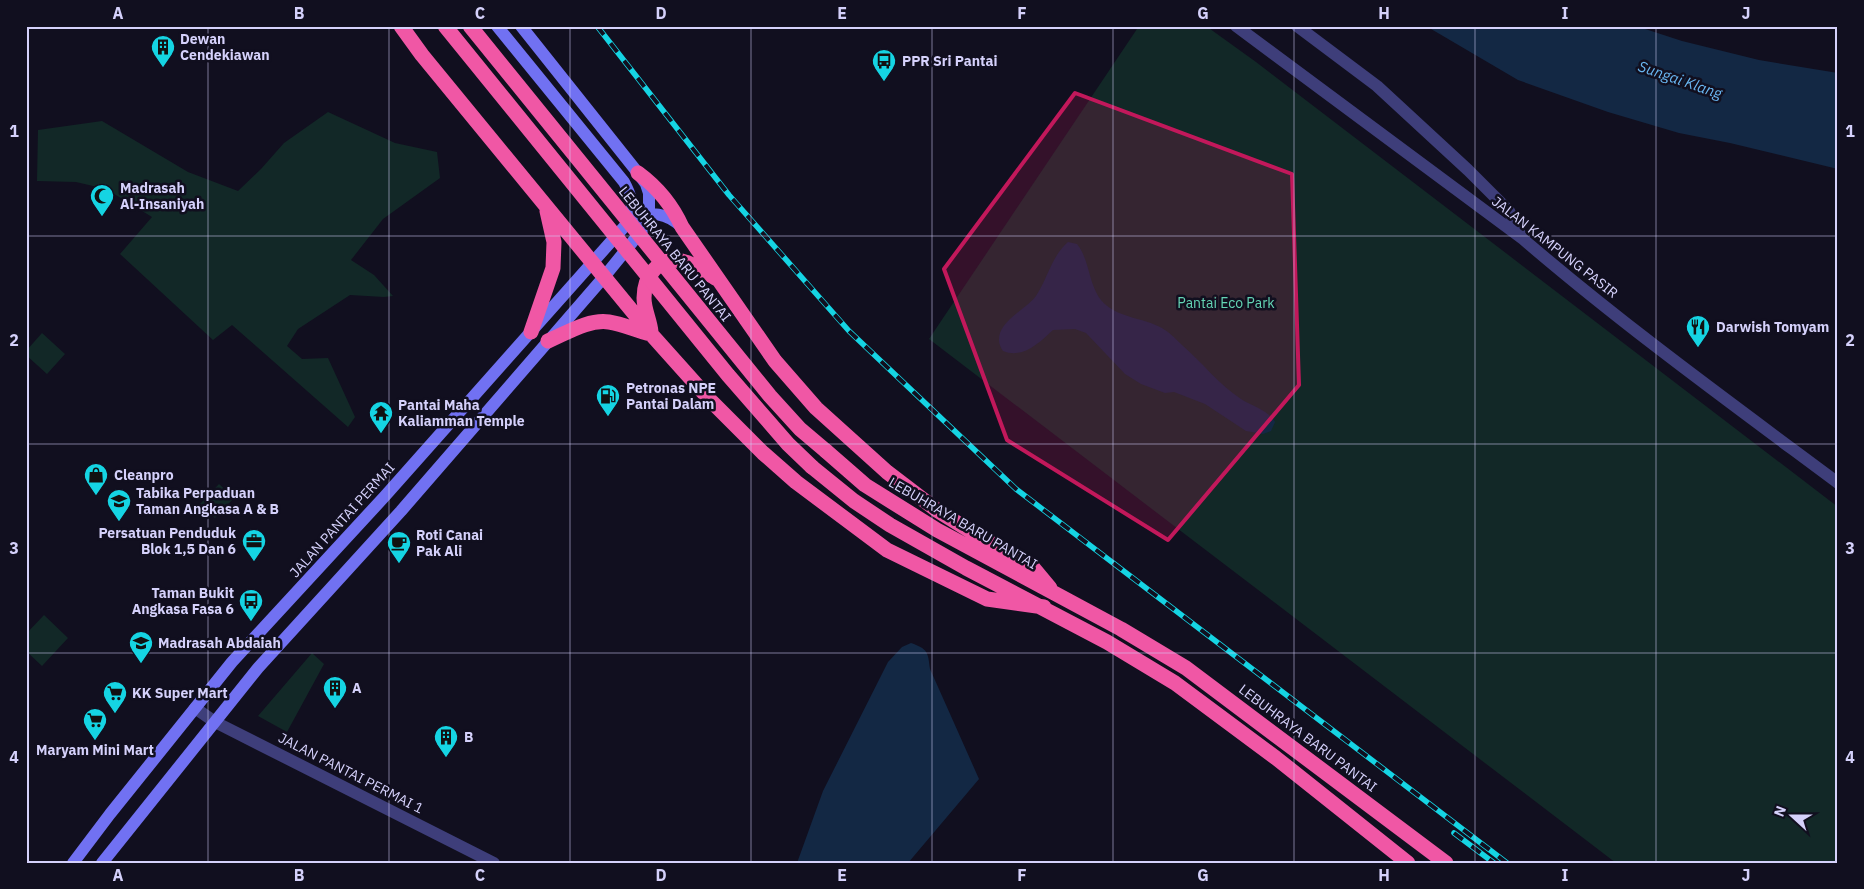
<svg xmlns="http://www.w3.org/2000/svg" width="1864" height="889" font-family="'IBM Plex Sans',sans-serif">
<rect width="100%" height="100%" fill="#110f1f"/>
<path fill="#122827" d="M1139,26H1206L1256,62L1838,507V863H1616L929,339Z
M328,112L395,143L437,152L440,178L383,219L351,260L374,275L393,296L384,297L350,295L298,329L287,346L302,359L328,358L355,417L348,427L232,325L213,340L120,254L152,217L106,189L76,182L37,181L38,130L102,121L188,172L238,191L261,169L284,143Z
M42,333L65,354L47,374L26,355V351Z
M219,484L234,498L215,518L200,504Z
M44,615L68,638L42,666L26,651V634Z
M312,653L324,664L287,732L258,716Z"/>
<path fill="#132844" d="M1426,26H1636L1682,41L1759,60L1838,73V169L1730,143L1679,133L1608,112L1518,80Z
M1068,242L1077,244C1091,261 1088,290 1106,305C1121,318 1144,318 1162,328C1169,332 1176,339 1182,345C1202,362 1219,385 1241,399C1253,407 1267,409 1275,422L1271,431L1263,434L1246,431L1205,404L1174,392L1165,393L1141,384L1125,374L1086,333L1075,329L1053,330C1039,343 1023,359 1003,351C999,345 998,340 1000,333C1006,317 1026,309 1036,296C1048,278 1051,257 1068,242Z
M911,643C928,649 928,652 930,669L979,779L908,863H797L823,791L888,662L902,647Z"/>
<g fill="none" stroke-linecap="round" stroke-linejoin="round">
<path stroke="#3e3e7a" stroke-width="12" d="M1236,26L1523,239C1623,325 1732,404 1838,483
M1297,26L1377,86L1468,170L1509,211L1521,236
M195,708L215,722L494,863"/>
<path stroke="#7171f2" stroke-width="12" d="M497,26L624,182C631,195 633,204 632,218
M73,863L110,814L232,662L385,496L632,218C653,212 665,212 682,227
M102,863L258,668L401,511L604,277L643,229L649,213V193L646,184L638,173L521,26"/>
<path stroke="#f057a5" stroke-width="15" d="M401,26L422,55L651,334L711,401L763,453L796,482L887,550L987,599L1044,607
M638,173C657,187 672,205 682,227L775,361L816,408L887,472L938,511L983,539L1030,564L1050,588
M531,332L553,268L554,242L547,211
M651,332C650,320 644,310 644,298C644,277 658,256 682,261C695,264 706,273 717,279
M548,341C567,333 588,319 609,322C623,324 637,331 651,334
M826,451L865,485L937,530L1121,629L1186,668L1446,863
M812,467L854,501L890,525L966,568L1107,642L1175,683L1276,758L1408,863"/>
<g stroke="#15d4e3" stroke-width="5.5">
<path id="rail" d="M597,26L729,195L849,331L1016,489L1507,863
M1454,833L1494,863"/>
</g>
<use href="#rail" stroke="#110f1f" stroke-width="4" stroke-dasharray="11" stroke-linecap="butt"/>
<path stroke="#f057a5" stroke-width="15" d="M445,26L728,375L788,444L812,467
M470,26L770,396L800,429L826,451"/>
</g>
<path fill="#c2185b" fill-opacity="0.2" stroke="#c2185b" stroke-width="4" stroke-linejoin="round" d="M1075,93L1292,174L1299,385L1168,540L1007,440L944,269Z"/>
<path fill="none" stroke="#d5d1fb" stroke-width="1" stroke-opacity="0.55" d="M208,26V863M389,26V863M570,26V863M751,26V863M932,26V863M1113,26V863M1294,26V863M1475,26V863M1656,26V863M26,236H1838M26,444H1838M26,653H1838"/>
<defs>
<g id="building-pin" transform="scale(1.25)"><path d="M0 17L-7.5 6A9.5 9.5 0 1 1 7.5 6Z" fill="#15d4e3" stroke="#110f1f"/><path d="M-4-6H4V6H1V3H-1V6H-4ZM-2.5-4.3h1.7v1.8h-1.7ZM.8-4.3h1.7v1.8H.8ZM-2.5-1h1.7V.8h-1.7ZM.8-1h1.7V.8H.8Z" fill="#111"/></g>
<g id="bus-pin" transform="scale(1.25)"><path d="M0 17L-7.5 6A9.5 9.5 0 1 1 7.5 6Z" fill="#15d4e3" stroke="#110f1f"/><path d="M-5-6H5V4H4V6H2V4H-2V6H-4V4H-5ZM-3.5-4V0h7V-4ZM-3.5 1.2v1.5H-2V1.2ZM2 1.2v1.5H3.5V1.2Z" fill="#111"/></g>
<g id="mosque-pin" transform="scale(1.25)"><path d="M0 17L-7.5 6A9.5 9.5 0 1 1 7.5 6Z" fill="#15d4e3" stroke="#110f1f"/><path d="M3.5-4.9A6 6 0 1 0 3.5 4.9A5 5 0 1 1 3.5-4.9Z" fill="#111"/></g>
<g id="restaurant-pin" transform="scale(1.25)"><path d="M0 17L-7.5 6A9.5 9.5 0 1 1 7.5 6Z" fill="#15d4e3" stroke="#110f1f"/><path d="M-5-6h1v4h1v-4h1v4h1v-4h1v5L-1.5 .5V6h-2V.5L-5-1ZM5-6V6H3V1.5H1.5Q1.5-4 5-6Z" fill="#111"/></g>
<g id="fuel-pin" transform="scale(1.25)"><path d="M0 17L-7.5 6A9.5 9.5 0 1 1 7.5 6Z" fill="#15d4e3" stroke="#110f1f"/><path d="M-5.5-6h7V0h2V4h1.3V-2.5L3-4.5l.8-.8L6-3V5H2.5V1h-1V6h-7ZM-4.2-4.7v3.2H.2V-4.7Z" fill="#111"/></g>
<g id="temple-pin" transform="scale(1.25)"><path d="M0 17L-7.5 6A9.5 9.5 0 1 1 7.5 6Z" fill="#15d4e3" stroke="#110f1f"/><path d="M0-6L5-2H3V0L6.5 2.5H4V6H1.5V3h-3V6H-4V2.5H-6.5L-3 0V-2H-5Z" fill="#111"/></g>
<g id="shop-pin" transform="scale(1.25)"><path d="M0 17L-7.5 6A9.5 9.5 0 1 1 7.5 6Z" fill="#15d4e3" stroke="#110f1f"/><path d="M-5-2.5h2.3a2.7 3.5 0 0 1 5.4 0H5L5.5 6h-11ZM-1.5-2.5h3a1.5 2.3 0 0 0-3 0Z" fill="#111"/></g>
<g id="school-pin" transform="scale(1.25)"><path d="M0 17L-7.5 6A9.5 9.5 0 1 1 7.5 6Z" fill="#15d4e3" stroke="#110f1f"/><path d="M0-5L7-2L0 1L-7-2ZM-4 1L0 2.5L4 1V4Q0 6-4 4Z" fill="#111"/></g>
<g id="office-pin" transform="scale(1.25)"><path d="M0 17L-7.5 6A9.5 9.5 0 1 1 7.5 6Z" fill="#15d4e3" stroke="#110f1f"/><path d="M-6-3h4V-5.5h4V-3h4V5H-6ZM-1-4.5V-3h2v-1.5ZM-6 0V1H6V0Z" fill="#111"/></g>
<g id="cafe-pin" transform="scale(1.25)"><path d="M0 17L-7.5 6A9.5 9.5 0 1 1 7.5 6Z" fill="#15d4e3" stroke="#110f1f"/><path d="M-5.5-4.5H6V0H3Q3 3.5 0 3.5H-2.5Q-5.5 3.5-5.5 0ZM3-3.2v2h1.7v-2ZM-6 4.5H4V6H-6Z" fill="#111"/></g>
<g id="supermarket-pin" transform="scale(1.25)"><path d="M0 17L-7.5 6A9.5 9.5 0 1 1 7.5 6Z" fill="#15d4e3" stroke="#110f1f"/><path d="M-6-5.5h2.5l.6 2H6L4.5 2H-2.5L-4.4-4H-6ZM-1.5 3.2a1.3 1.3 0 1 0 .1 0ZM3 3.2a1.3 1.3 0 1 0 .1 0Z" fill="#111"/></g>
</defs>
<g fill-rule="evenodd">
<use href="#building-pin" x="163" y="47"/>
<use href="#bus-pin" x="884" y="61"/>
<use href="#mosque-pin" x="102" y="196"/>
<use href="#restaurant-pin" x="1698" y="327"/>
<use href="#fuel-pin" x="608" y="396"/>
<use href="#temple-pin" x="381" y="413"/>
<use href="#shop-pin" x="96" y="475"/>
<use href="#school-pin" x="119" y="501"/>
<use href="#office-pin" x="254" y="541"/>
<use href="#cafe-pin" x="399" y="543"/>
<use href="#bus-pin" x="251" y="601"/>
<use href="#school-pin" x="141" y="643"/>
<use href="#building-pin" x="335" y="688"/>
<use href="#supermarket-pin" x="115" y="693"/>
<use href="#supermarket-pin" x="95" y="720"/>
<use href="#building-pin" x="446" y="737"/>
</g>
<g text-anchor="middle" stroke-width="5" stroke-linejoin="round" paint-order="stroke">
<g font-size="14" font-weight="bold" fill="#d5d1fb" stroke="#110f1f" text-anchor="start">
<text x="180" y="44">Dewan<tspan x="180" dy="16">Cendekiawan</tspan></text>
<text x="902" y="66">PPR Sri Pantai</text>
<text x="120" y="193">Madrasah<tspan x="120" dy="16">Al-Insaniyah</tspan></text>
<text x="1716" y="332">Darwish Tomyam</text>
<text x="626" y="393">Petronas NPE<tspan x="626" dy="16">Pantai Dalam</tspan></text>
<text x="398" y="410">Pantai Maha<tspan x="398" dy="16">Kaliamman Temple</tspan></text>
<text x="114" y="480">Cleanpro</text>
<text x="136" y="498">Tabika Perpaduan<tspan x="136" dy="16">Taman Angkasa A &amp; B</tspan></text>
<text x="236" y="538" text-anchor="end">Persatuan Penduduk<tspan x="236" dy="16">Blok 1,5 Dan 6</tspan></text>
<text x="416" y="540">Roti Canai<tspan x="416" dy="16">Pak Ali</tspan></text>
<text x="234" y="598" text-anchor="end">Taman Bukit<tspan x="234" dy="16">Angkasa Fasa 6</tspan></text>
<text x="158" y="648">Madrasah Abdaiah</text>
<text x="352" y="693">A</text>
<text x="132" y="698">KK Super Mart</text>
<text x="464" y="742">B</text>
<text x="95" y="755" text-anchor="middle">Maryam Mini Mart</text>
</g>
<g font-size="14" fill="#d5d1fb" stroke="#110f1f">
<text transform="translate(1555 247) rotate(38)" y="5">JALAN KAMPUNG PASIR</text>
<text transform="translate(675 254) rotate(51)" y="5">LEBUHRAYA BARU PANTAI</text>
<text transform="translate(342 520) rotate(-48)" y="5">JALAN PANTAI PERMAI</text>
<text transform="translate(963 523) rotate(30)" y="5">LEBUHRAYA BARU PANTAI</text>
<text transform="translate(1308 738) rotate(37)" y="5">LEBUHRAYA BARU PANTAI</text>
<text transform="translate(351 773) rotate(27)" y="5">JALAN PANTAI PERMAI 1</text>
</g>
<g font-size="14" fill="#64d4b4" stroke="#110f1f">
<text x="1226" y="308">Pantai Eco Park</text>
</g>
<g font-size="15" font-style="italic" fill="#69b6f1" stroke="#110f1f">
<text transform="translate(1680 80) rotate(19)" y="5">Sungai Klang</text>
</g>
</g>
<rect width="1864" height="889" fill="none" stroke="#110f1f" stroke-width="55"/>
<g transform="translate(1792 816) rotate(291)" stroke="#110f1f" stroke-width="4" paint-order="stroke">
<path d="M0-4L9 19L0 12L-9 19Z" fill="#d5d1fb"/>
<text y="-8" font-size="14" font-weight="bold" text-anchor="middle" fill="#d5d1fb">N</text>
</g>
<rect x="28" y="28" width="1808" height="834" fill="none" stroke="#d5d1fb" stroke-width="2"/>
<g font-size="16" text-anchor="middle" font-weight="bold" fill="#d5d1fb">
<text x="118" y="19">A</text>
<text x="299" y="19">B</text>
<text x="480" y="19">C</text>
<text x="661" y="19">D</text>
<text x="842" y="19">E</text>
<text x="1022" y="19">F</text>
<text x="1203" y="19">G</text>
<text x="1384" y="19">H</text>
<text x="1565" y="19">I</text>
<text x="1746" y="19">J</text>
<text x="14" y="137">1</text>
<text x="1850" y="137">1</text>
<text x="14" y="346">2</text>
<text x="1850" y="346">2</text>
<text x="14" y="554">3</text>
<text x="1850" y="554">3</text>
<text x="14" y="763">4</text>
<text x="1850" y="763">4</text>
<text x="118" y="881">A</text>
<text x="299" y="881">B</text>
<text x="480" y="881">C</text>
<text x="661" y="881">D</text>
<text x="842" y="881">E</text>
<text x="1022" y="881">F</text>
<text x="1203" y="881">G</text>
<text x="1384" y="881">H</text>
<text x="1565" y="881">I</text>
<text x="1746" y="881">J</text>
</g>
</svg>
